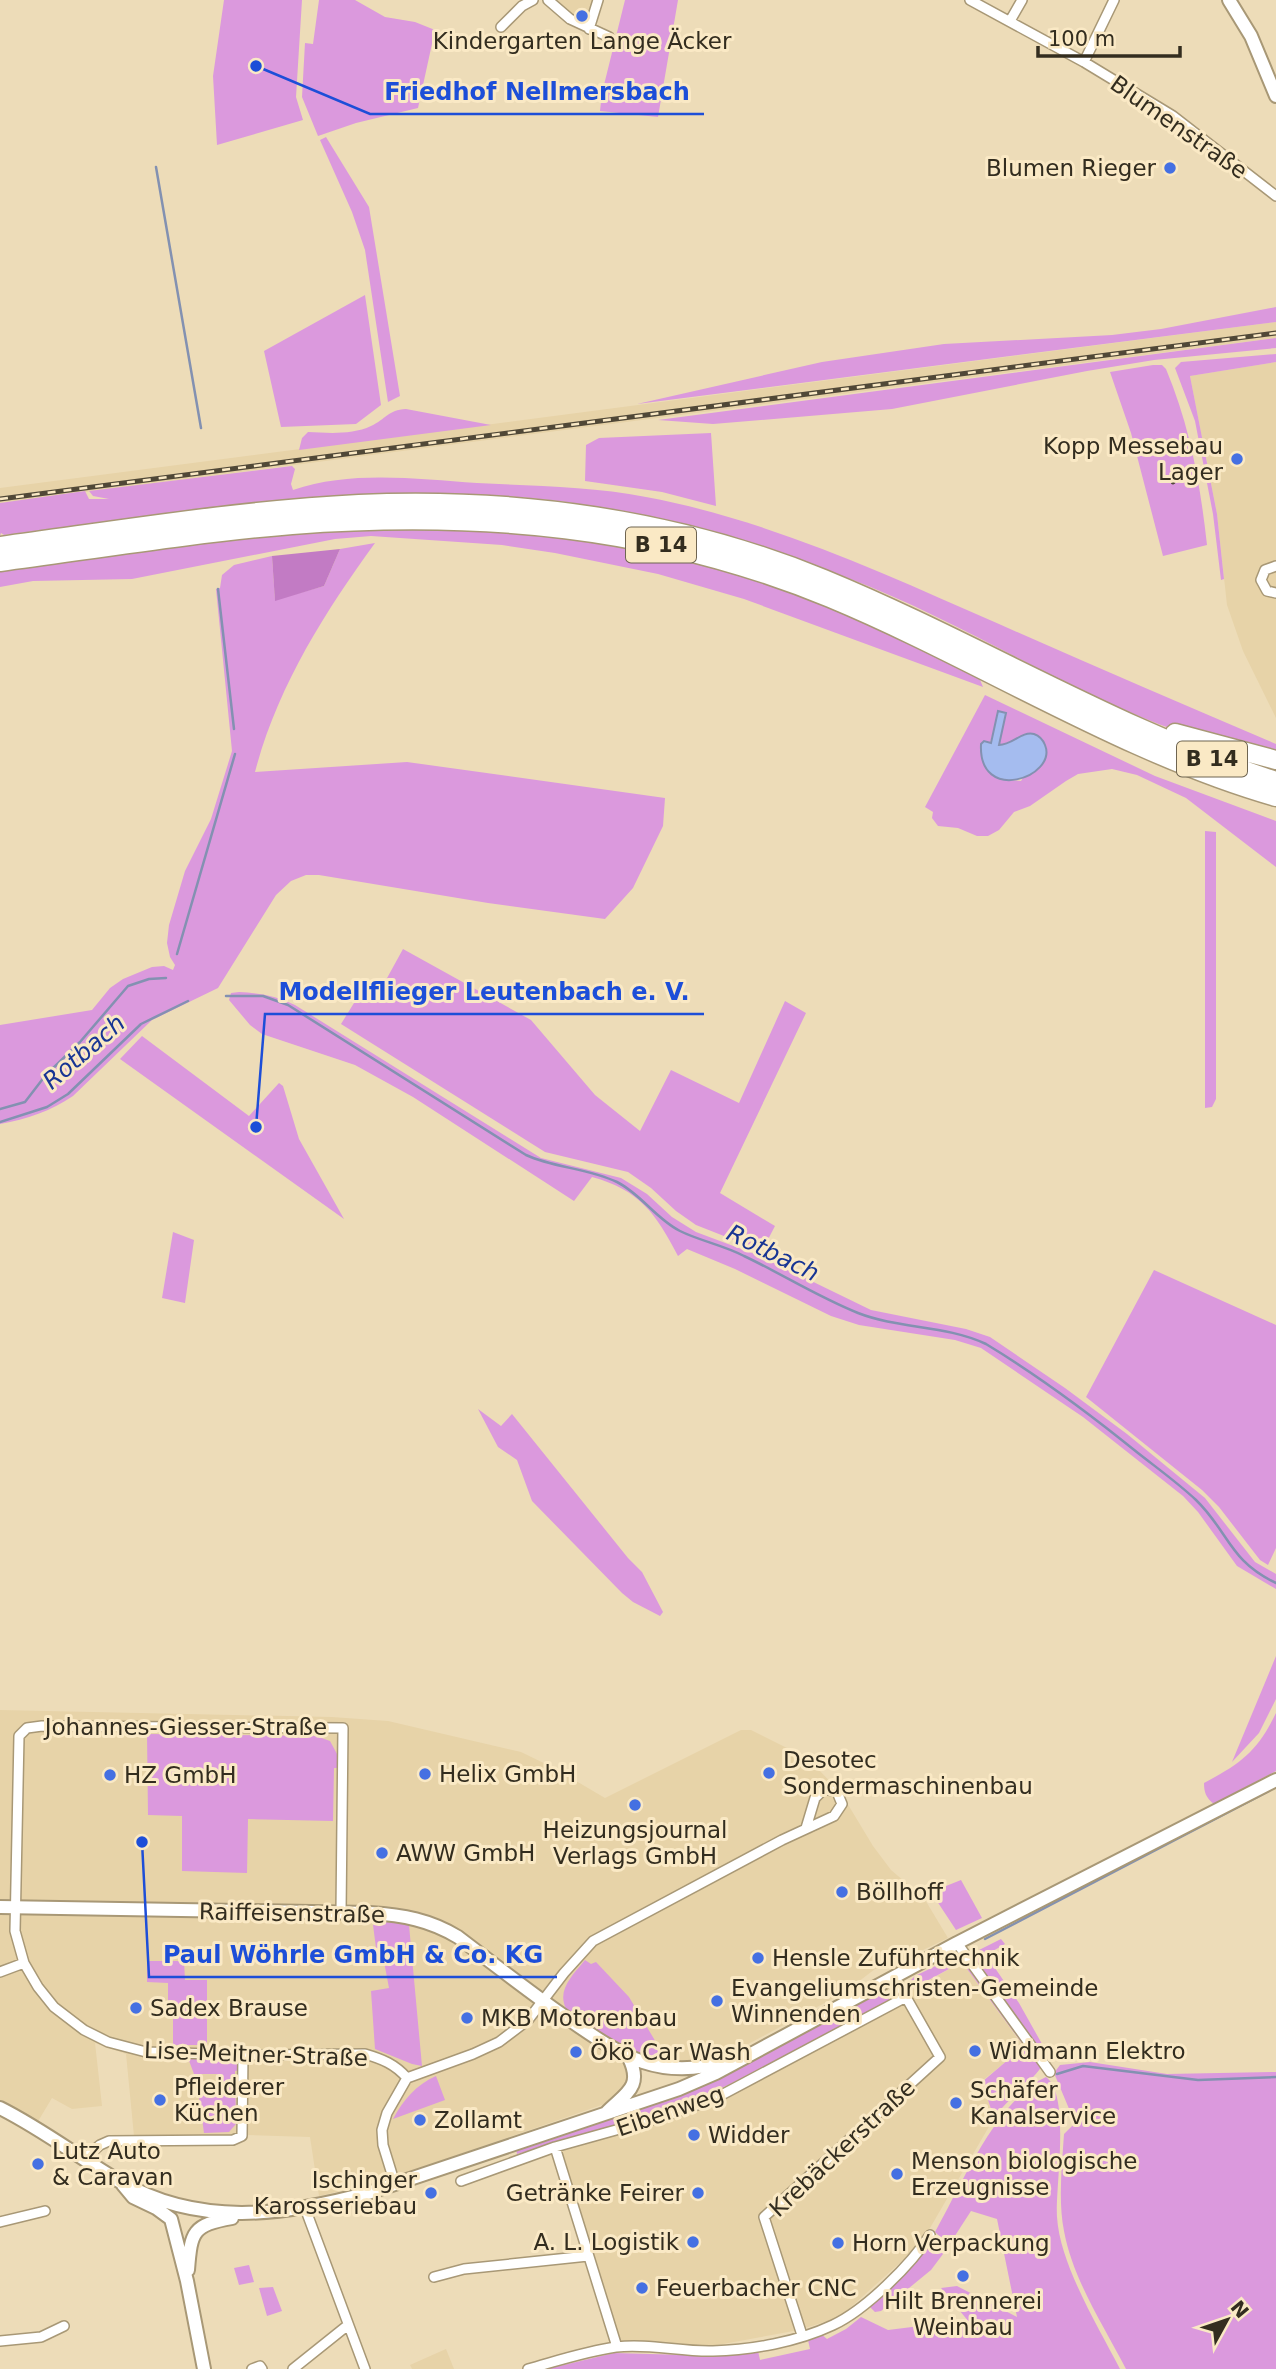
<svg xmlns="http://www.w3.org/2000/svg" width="1276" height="2369" font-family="'DejaVu Sans',sans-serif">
<rect width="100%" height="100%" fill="#eddcb8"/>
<path fill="#e7d3a8" d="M554,0H593L587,21L564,10Z
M1276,322V338L0,503V488Z
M1276,362V718L1243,651L1227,605L1217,514L1190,376Z
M0,1710L332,1717L388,1721L521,1752L554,1768L605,1798L741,1730H751L805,1757L819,1770L841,1793L873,1846L891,1870L924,1898L948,1938L890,1966L875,1969L845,1992L726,2056L710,2061L682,2064L633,2055L631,2082L613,2101L383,2181L319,2196L310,2137L245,2135L134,2136L126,2054L95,2043L102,2106L72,2109L52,2098L37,2123L0,2101Z
M962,1962L1024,2047L982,2081L994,2118L930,2228L915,2249L840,2317L799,2330L712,2346L617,2341L556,2142L675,2108L721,2089L887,2004Z
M446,2349L454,2369H412L410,2365Z"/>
<path fill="#db99dd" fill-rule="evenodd" d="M224,0H302L296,97L303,120L217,145L213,76Z
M319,0H355L385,17L415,22L435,30L418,108L356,123L318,136L302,97L305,43L313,44Z
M625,0H678L658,117L600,111L602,93Z
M326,137L369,207L400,396L388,402L365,250L352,212L320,140Z
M365,295L381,405L356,424L281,427L264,351Z
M1276,307V322L637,404L822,362L944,344L1112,335L1161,329Z
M1276,338V348L1154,360L1087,371L892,409L713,424L658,420Z
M1276,354V362L1190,376L1217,514L1224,579L1221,580L1213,514L1195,421L1175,368L1181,362Z
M1153,365H1162L1166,369C1190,427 1200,482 1207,545L1163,556L1131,433L1110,372Z
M406,409L491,425L299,450L302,438L308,432C328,433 352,435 371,426C386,419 388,410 406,409Z
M711,433L716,506L662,492L585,481L586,445L599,438Z
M292,466L295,469L291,484L293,490C351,470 417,479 477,483C533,486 591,486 646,497C769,520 885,574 999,624C1091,665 1183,704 1276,744V756C1238,746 1198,739 1161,725C1053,683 956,619 848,578C763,545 676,519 586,505C393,475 195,512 4,535L1,533L0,536V503L85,491L89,499H109L93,496L89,491Z
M490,528C563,537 635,544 706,563C801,590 889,633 978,675L983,687L744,599L658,574L555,553L502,545L371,536L335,539L132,579L33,581L0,587V571L206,542L330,530Z
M375,543C324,613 277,688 255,772L407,762L665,798L663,826L633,888L605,919L488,903L319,875H306L291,881L276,895L218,988L152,1020L73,1096C51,1111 27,1119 0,1124V1025L92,1010L110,988L123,979L152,967L164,966L173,970L175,965L170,957L167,943L169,925L185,871L211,819L232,751L216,589L220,588L222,575L234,565L272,556L275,600L324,586L340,549Z
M985,695L1155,776L1276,821V867L1186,798L1137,775L1112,769L1078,774L1066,781L1030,806L1014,812L999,830L988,836H977L958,828L938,826L932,818L933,812L925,807ZM999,711L1006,714L999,746C1019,745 1027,721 1044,743L1021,781L1001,779L993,775L989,742L990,743Z
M1205,831L1216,832V1099L1212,1107L1205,1108Z
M403,949L531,1020L595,1095L640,1131L671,1070L739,1103L785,1001L806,1013L720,1193L775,1226L762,1251L696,1225L676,1211L651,1188L628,1172L545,1152L341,1024L367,982L381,989Z
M239,992C259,993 277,996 295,1005L541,1158L621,1178L647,1194L672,1217L696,1232L760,1256L871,1310L966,1329L990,1337L1065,1388L1127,1434L1205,1498L1255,1562L1276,1574V1589L1237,1566L1198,1512L1183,1496L1083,1417L981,1348L955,1340L859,1325L831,1316L735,1269L687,1249L678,1256C656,1214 640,1190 592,1177L574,1201L413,1097L355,1065L262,1034L250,1025L229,1000L231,993Z
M142,1036L249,1116L279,1083L283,1086L299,1139L344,1219L120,1059Z
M173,1232L194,1240L185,1303L162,1298Z
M1154,1270L1276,1325V1548L1268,1565L1260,1560L1219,1507L1202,1490L1086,1397Z
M478,1409L501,1426L512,1414L628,1558L642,1572L663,1612L660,1616L633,1602L622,1593L532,1501L517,1460L498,1447Z
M1276,1656V1699L1259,1733L1232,1762Z
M1276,1713V1771L1214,1804C1206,1798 1204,1792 1204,1783C1241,1763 1257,1752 1276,1713Z
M147,1734L316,1736L330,1741L337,1754V1768H334L333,1821L248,1819L247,1873L182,1871V1816L148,1815Z
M961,1880L982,1918L956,1930L931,1892Z
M381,1921L409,1925L422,2066L412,2064L375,2049L371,1991L389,1988L382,1951L376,1948L373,1925Z
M1001,1939L1005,1944L986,1955L1019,2003L1051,2060L1047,2061L978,1965L977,1951Z
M962,1953L1042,2066C1028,2086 1008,2098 994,2118L982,2082L1024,2046L962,1962L910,1990L907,1984L915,1976Z
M585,1960L591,1964L596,1962L629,1997L669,2064L633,2055L568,2012C555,1992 571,1977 585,1960Z
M147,1961H184L185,1980H207V2045H173V2008L168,2007V1983L147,1982Z
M881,1992H885L889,1998V2002L728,2085L675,2108L517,2154L516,2149L710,2080Z
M188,2058L229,2059C236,2060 238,2063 240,2070L235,2071L236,2124L229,2132L204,2133L197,2083H217V2074H194Z
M1090,2062L1167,2074L1276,2072V2369H1126C1104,2326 1073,2280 1064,2231C1058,2201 1062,2165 1064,2134L1075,2123L1054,2073L1060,2065Z
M436,2076L445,2100L393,2119C404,2099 416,2085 436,2076Z
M1046,2077C1071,2095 1055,2187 1057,2217C1060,2265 1098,2326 1120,2369H547L614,2353L722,2356L758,2351L760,2360L810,2349L808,2340L821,2334L827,2339L846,2329L861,2317L888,2330L928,2325L944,2338L969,2322L941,2288L957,2286L1017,2317L997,2219L971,2211L949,2245L935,2232C961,2186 997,2099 1046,2077Z
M934,2241L946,2250L931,2270L881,2311L875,2312L870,2307L873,2302L915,2264Z
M249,2265L254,2282L239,2285L234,2268Z
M273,2287L282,2311L267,2316L259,2288Z"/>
<path fill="#c27bc4" d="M340,549L324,586L275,601L272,556Z"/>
<path fill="#a5bcef" stroke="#8391b1" stroke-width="2" d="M998,711L1006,713L999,745C1013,745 1021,731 1034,734C1040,736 1043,740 1045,745C1058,777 978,805 981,744L984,741L991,743Z"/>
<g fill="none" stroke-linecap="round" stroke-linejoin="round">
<path stroke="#8391b1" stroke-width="2.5" d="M156,167L201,428
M218,589L234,729
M177,954L235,754
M226,996H263L288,1005L526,1155C554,1168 588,1168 617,1182C641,1194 656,1219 680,1231C700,1241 723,1245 744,1256C782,1274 818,1297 858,1313C899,1329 946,1325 986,1344C1039,1376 1090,1414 1138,1453C1157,1468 1178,1483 1196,1500C1229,1532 1229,1561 1276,1583
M0,1109L25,1102L45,1076L80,1042L128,986L149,979L166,978
M0,1122L47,1107L68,1094L141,1024L188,1001
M985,1939L1269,1791
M1057,2074L1083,2066L1198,2080L1276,2077"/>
<g stroke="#a89876" stroke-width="12">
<path id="street" d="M548,0L570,19L609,37
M970,0L1084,62L1173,116L1276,196
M1010,21L1022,0
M501,27L522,6L533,0
M589,29L598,0
M1084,62L1114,0
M1276,566L1265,570L1261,580L1267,591L1276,593
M341,1913L343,1728L42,1726L27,1728L19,1736L15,1931L24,1963L38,1987L54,2007L84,2030L108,2042L146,2052L243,2055L365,2054C382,2059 395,2064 407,2078
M957,1943L1050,2072
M0,1972L24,1963
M555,2147L617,2347
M85,2158L100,2145L109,2141L233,2140L242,2136L243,2055
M461,2181L555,2147L659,2118L714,2099L906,1997
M395,2184L383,2145L382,2130L387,2113L407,2078L473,2054L499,2042L528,2020L564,1973L593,1941L782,1840L834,1816L842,1804L837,1792L824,1789L815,1798L806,1828
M305,2208L365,2369
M0,2222L45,2211
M434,2277L464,2269L588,2256
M802,2335L764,2217L940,2057L894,1976
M0,2341L41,2337L64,2326
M252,2369L260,2366L262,2369
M293,2369L348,2325
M528,2369C557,2361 587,2351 616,2347C648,2343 681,2352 713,2351C752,2350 797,2342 833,2325C865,2310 911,2265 930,2235"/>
</g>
<g stroke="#a89876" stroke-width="16">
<path id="secondary" d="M1229,0L1251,36L1276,96
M0,1907L370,1913C403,1915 430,1920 458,1937C492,1963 526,1989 561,2014C618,2053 655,2083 728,2061
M0,2108C42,2129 78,2157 119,2181C198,2227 283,2216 368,2193L679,2089L716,2073L957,1943L1276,1780
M607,2112C626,2093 643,2087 629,2058
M123,2185L133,2197L156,2208L171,2219L187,2281L204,2369
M188,2270C191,2231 193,2225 232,2218"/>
</g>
<g stroke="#a89876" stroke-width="21">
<path id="highway" d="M0,546C119,530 239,510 359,504C517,497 678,519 824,579C977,642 1118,730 1276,781
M0,562C97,549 195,533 292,525C479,511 655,526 830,598C979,660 1122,753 1276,797
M1175,733L1276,760"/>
</g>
<use href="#street" stroke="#fff" stroke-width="9"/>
<use href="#secondary" stroke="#fff" stroke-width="12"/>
<use href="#highway" stroke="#fff" stroke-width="18"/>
<g stroke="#504837" stroke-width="5">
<path id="rail" d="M1187,477L1188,479
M1172,479L1173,482
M0,499L1276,333"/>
</g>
<use href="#rail" stroke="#fae9c5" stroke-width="2.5" stroke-dasharray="8" stroke-linecap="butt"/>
</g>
<g fill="#4570e2" stroke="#fae9c5" stroke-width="2.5">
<circle cx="582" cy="16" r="7"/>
<circle cx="1170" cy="168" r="7"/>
<circle cx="1237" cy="459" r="7"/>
<circle cx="769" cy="1773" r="7"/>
<circle cx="425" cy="1774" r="7"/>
<circle cx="110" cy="1775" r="7"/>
<circle cx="635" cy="1805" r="7"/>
<circle cx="382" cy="1853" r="7"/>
<circle cx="842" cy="1892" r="7"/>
<circle cx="758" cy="1958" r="7"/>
<circle cx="717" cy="2001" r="7"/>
<circle cx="136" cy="2008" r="7"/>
<circle cx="467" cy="2018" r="7"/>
<circle cx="975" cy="2051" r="7"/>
<circle cx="576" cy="2052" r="7"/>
<circle cx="160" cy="2100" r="7"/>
<circle cx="956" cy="2103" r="7"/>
<circle cx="420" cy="2120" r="7"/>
<circle cx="694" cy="2135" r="7"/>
<circle cx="38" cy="2164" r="7"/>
<circle cx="897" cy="2174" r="7"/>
<circle cx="431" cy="2193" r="7"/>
<circle cx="698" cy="2193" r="7"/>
<circle cx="693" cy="2242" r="7"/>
<circle cx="838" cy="2243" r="7"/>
<circle cx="963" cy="2276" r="7"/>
<circle cx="642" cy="2288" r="7"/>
</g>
<g text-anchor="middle" stroke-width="6" stroke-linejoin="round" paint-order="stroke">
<g fill="#fae9c5" stroke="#6f6551" stroke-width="2">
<rect x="626" y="527.5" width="70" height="35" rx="5"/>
<rect x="1177" y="741.5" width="70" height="35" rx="5"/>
</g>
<g font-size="21" font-weight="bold" fill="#332d1f">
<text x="661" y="552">B 14</text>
<text x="1212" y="766">B 14</text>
</g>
<g font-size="23" fill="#332d1f" stroke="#fae9c5" text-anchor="start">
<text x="582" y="49" text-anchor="middle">Kindergarten Lange Äcker</text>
<text x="1156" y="176" text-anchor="end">Blumen Rieger</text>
<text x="1223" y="454" text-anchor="end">Kopp Messebau<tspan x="1223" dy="26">Lager</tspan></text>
<text x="783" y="1768">Desotec<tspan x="783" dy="26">Sondermaschinenbau</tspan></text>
<text x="439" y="1782">Helix GmbH</text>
<text x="124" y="1783">HZ GmbH</text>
<text x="635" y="1838" text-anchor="middle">Heizungsjournal<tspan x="635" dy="26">Verlags GmbH</tspan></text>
<text x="396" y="1861">AWW GmbH</text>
<text x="856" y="1900">Böllhoff</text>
<text x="772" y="1966">Hensle Zuführtechnik</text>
<text x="731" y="1996">Evangeliumschristen-Gemeinde<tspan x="731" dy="26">Winnenden</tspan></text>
<text x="150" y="2016">Sadex Brause</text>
<text x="481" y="2026">MKB Motorenbau</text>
<text x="989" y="2059">Widmann Elektro</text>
<text x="590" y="2060">Ökö Car Wash</text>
<text x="174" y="2095">Pfleiderer<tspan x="174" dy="26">Küchen</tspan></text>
<text x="970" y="2098">Schäfer<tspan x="970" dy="26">Kanalservice</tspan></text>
<text x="434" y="2128">Zollamt</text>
<text x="708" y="2143">Widder</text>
<text x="52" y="2159">Lutz Auto<tspan x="52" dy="26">&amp; Caravan</tspan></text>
<text x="911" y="2169">Menson biologische<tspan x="911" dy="26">Erzeugnisse</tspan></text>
<text x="417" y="2188" text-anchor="end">Ischinger<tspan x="417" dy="26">Karosseriebau</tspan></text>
<text x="684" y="2201" text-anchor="end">Getränke Feirer</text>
<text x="679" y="2250" text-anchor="end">A. L. Logistik</text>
<text x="852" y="2251">Horn Verpackung</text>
<text x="656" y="2296">Feuerbacher CNC</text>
<text x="963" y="2309" text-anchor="middle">Hilt Brennerei<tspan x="963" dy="26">Weinbau</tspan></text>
</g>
<g font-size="23" fill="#332d1f" stroke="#fae9c5">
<text transform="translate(1179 127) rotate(35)" y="8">Blumenstraße</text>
<text x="186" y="1735">Johannes-Giesser-Straße</text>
<text transform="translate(292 1913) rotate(1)" y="8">Raiffeisenstraße</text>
<text transform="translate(256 2054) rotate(2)" y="8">Lise-Meitner-Straße</text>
<text transform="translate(670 2111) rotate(-19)" y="8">Eibenweg</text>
<text transform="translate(842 2148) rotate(-43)" y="8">Krebäckerstraße</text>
</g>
<g font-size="24" font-style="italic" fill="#183594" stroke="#fae9c5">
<text transform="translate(84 1052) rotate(-41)" y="8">Rotbach</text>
<text transform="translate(773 1253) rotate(26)" y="8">Rotbach</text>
</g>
</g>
<path fill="none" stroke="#1d4ed8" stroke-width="2.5" d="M256 66L370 114H704M256 1127L265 1014H704M142 1842L149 1977H557"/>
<g fill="#1d4ed8" stroke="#fae9c5" stroke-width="2.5">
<circle cx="256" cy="66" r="7"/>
<circle cx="256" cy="1127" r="7"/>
<circle cx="142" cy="1842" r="7"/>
</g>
<g font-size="24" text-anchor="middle" font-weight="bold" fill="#1d4ed8" stroke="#fae9c5" stroke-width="6" stroke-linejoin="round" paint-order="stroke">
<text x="537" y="100">Friedhof Nellmersbach</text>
<text x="484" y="1000">Modellflieger Leutenbach e. V.</text>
<text x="353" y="1963">Paul Wöhrle GmbH &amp; Co. KG</text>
</g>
<g transform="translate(1227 2320) rotate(50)" stroke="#fae9c5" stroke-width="5" paint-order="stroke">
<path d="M0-5L12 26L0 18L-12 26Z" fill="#332d1f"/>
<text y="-10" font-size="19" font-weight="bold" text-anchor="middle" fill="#332d1f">N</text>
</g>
<path d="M1038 46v10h142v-10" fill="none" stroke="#332d1f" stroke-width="3.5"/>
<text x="1048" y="46" font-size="21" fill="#332d1f" stroke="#fae9c5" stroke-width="5" paint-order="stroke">100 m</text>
</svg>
